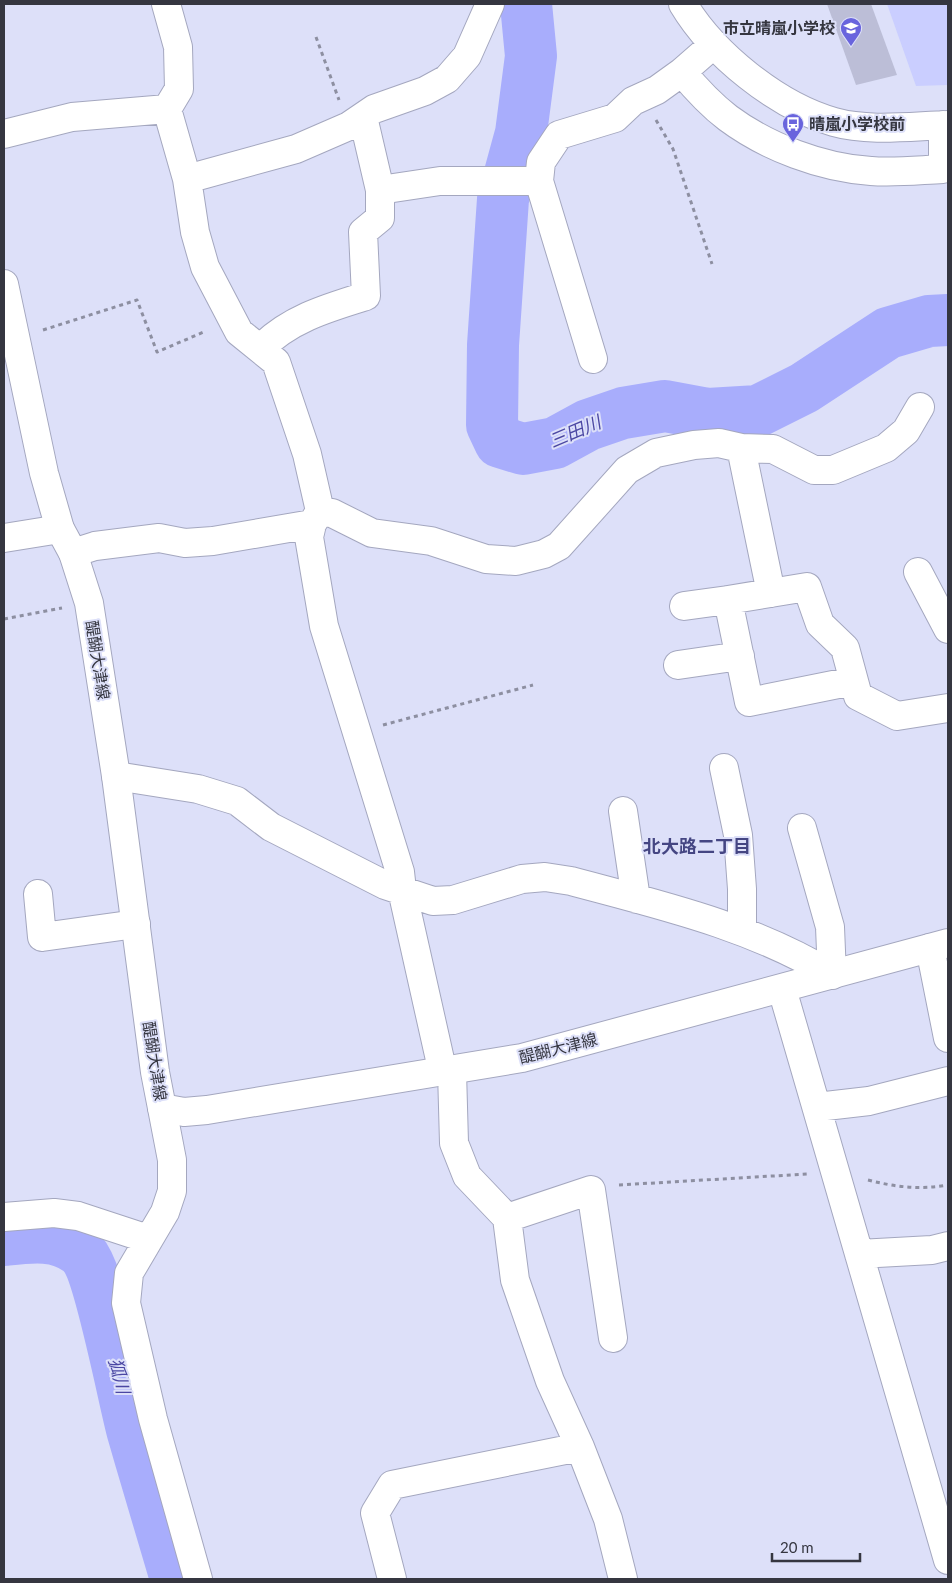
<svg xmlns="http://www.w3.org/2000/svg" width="952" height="1583" font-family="Lato,'Noto Sans JP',sans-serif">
<rect width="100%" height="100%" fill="#dde0f9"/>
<path fill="#caceff" d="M887,4H948V85L916,86Z"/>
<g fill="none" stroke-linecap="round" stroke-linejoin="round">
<path stroke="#a8adfc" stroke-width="52" d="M526,4L531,56L521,133L503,199L493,345L492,425L500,442L523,449L555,443L588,425L623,413L665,406L708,414L758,411L804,388L888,333L929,321L948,320
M4,1240C30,1237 58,1233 80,1251C100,1268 124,1401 133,1433C147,1482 162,1531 176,1579"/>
</g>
<path fill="#bcbed7" d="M827,4H871L897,75L856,85Z"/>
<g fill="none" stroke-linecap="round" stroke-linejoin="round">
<g stroke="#a4a7bf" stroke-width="30">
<path id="minor" d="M166,4L178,47L179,89L167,109L187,179L195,232L205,267L239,332L276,362L307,454L320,511L312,524L309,537L324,626L400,872L402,890L443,1073
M683,4C713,54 777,106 834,122C869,132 912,126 948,125
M682,72C696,89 711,105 728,118C767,147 822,168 871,171C894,173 920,170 943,169V125
M363,117L380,190L440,181H539
M4,134L72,117L167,109
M187,179L296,149L349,126L374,109L425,91L447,79L467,56L490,4
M260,349C289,319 327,308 366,296L363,232L380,218V190
M593,359L539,181L541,162L559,135L615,118L633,101L657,90L682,72L714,44
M741,448L771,593
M320,511L332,513L372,533L431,541L486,559L516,561L544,554L559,546L627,470L656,453L694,445L719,443L741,448L773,449L814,470H833L886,448L906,431L920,407
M4,538L60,529
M73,553L95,546L159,538L185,543L213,541L312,524
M918,572L948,629
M684,606L728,600
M678,665L740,656
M853,681L749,702L728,600L807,587L820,624L845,648L858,696L897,716L948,708
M724,768L738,835L742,889V930
M116,776L198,789L237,801L271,827L385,885L433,901L453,900L522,879L545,877L571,881C660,905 752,926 832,975
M623,811L636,899
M802,828L830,927L832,975
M38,894L42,937L136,924
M930,948L948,1038
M782,989L948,1560
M452,1071L454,1143L467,1176L507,1218L515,1280L550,1381L580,1447L608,1519L623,1579
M817,1107L869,1101L948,1081
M162,1108L172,1160V1191L165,1212L129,1273L126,1303L153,1419L198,1579
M4,1217L54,1213L78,1216L148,1239
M507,1218L591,1190L613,1338
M859,1254L932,1250L948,1246
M392,1579L375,1513L392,1485L580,1447"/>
</g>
<g stroke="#a4a7bf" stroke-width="30">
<path id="major" d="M4,284L44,473L60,529L73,553L89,603L116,776L155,1072L162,1108L184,1112L207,1110L522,1058L948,943"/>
</g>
<path stroke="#8d8fa1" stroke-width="3" stroke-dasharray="4 4" stroke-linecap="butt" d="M316,37L339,100
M656,120L673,149L712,264
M43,330L137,300L157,352L206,331
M4,619L62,608
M383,725L533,685
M868,1180C895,1187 920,1190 948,1185
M619,1185L807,1174"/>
<use href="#minor" stroke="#fff" stroke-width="28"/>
<use href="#major" stroke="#fff" stroke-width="28"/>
</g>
<defs>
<g id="school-pin" transform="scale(1.125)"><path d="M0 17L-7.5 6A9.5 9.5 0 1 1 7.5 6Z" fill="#6964dd" stroke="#dde0f9"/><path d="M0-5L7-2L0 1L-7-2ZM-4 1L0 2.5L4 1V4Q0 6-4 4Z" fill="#fff"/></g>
<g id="bus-pin" transform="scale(1.125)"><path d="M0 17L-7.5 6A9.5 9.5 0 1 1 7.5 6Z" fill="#6964dd" stroke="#dde0f9"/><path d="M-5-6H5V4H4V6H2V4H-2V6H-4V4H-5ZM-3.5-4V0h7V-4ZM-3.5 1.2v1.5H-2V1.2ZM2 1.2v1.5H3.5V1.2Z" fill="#fff"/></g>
</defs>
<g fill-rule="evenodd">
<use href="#school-pin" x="851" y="28"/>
<use href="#bus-pin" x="793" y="124"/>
</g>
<g text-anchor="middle" stroke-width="4" stroke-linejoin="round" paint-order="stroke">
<g font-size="16" font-weight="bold" fill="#353640" stroke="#dde0f9" text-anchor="end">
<text x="835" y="34">市立晴嵐小学校</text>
<text x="809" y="130" text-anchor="start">晴嵐小学校前</text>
</g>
<g font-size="16" fill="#353640" stroke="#dde0f9">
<text transform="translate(98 660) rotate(81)" y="6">醍醐大津線</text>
<text transform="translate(558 1048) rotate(-14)" y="6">醍醐大津線</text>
<text transform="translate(155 1061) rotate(81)" y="6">醍醐大津線</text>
</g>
<g font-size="18" font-style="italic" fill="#4b47a3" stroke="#dde0f9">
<text transform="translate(575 432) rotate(-23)" y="6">三田川</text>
<text transform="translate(119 1376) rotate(76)" y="6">狐川</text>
</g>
<g font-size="18" font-weight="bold" fill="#454683" stroke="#dde0f9">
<text x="697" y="853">北大路二丁目</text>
</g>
</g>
<rect width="952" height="1583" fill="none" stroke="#353640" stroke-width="10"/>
<path d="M772 1553v8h88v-8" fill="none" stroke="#353640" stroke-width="2.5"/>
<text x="780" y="1553" font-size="15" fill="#353640" stroke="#dde0f9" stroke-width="4" paint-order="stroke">20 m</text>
</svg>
